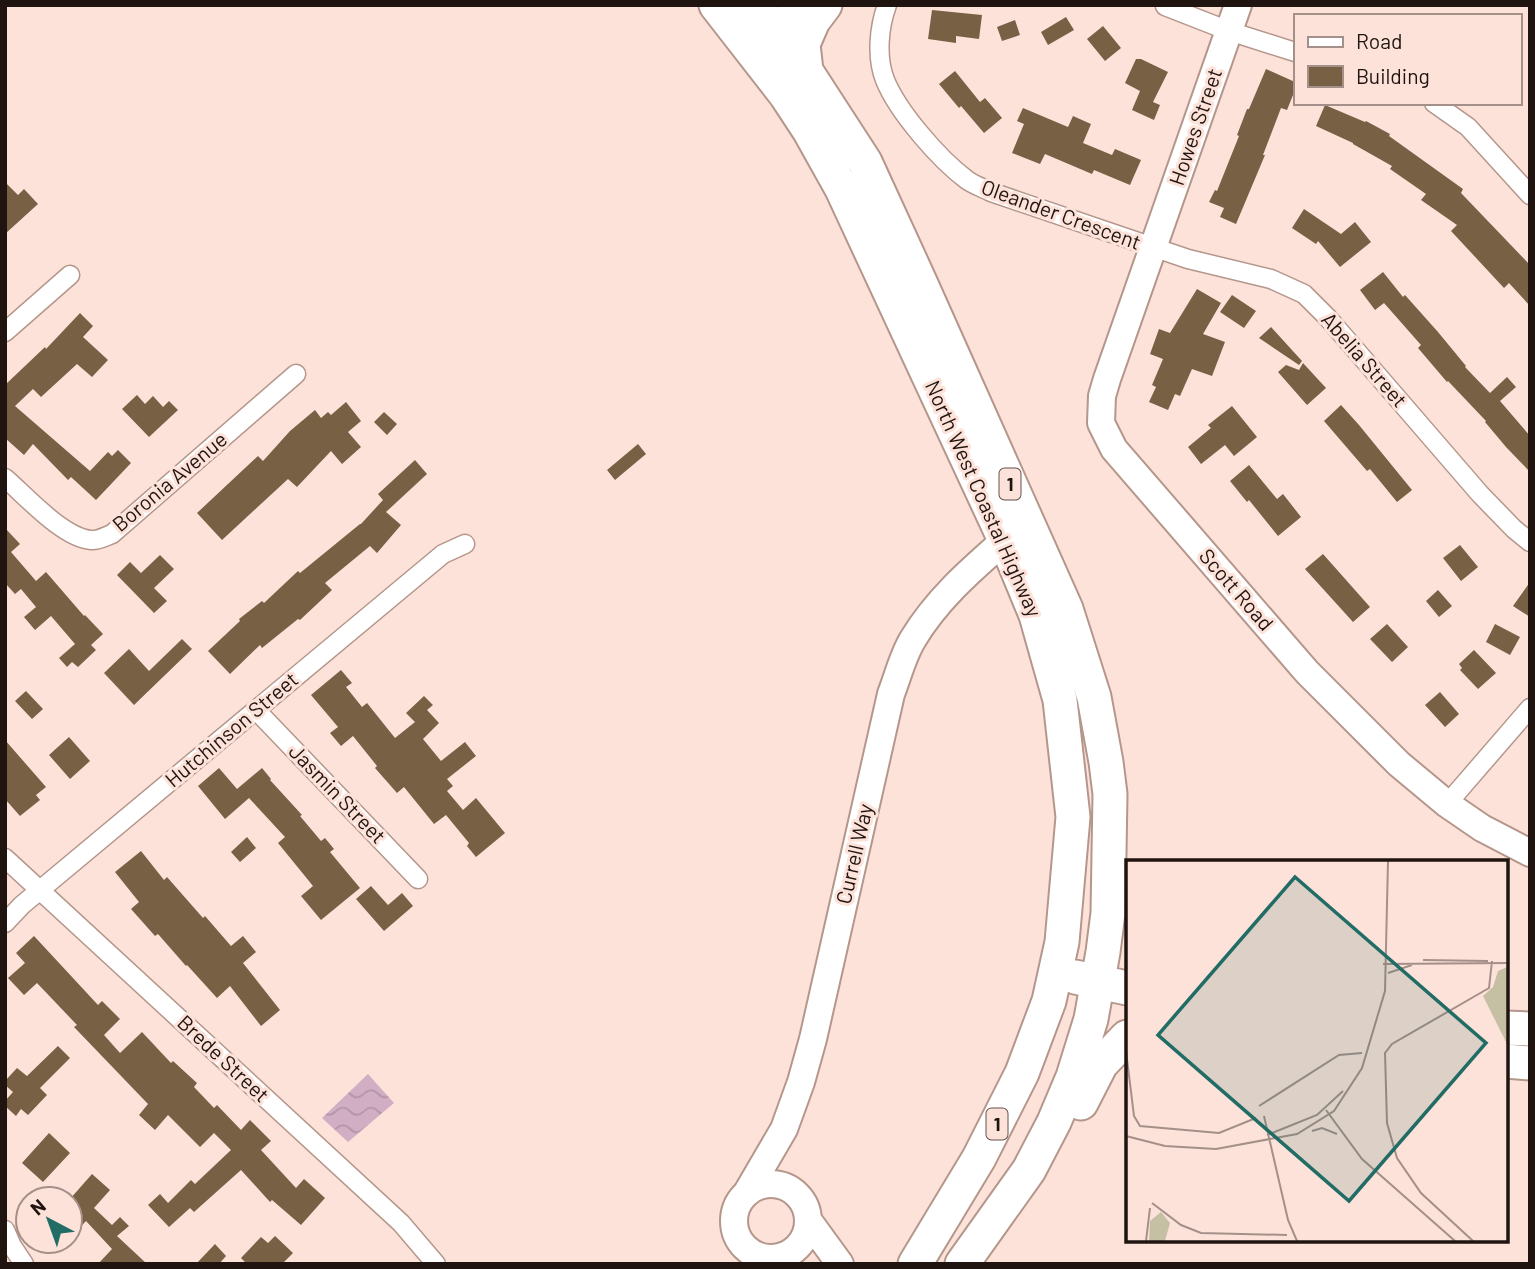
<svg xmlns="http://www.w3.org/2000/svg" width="1535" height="1269" font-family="Barlow,sans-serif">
<defs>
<pattern id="water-waves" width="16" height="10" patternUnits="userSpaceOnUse" patternTransform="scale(1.75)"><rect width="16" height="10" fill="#d1aec4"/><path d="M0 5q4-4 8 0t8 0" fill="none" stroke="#b395a7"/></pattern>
</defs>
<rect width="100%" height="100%" fill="#fde2d9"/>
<path fill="url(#water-waves)" d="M368,1074L394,1103L348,1142L322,1118Z"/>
<path fill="#786045" d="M932,10L982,15L979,39L956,36V43L928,39Z
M1066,17L1074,30L1048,45L1041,32Z
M1015,20L1020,35L1002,41L997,27Z
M1103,26L1121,48L1105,61L1087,39Z
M1136,59H1141L1168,72L1153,102L1160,105L1154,120L1132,110L1140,91L1125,83Z
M1266,69L1295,82V90L1287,110L1281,108L1263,155H1265L1236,224L1220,217L1224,208L1209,202L1215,190L1217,191L1239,136L1237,135L1247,109H1249Z
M955,71L980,102L985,98L1002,118L984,133L961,106L959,108L939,84Z
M1325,105L1365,122L1366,121L1390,134L1389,136L1463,189L1461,193L1530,265V306L1509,283L1504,288L1451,231L1457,225L1421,200L1426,194L1390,169L1392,166L1353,144V143L1316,126Z
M1023,108L1068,127L1073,116L1091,124L1083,143L1112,155L1115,149L1141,160L1130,185L1094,170L1092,174L1045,154L1040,164L1012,153L1024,124L1017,121Z
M5,182L18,195L24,189L38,204L5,234Z
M1304,209L1341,234L1355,222L1371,242L1340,267L1318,241L1316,244L1292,228Z
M1383,272L1403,297L1405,295L1438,332L1466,366L1465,367L1490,393L1507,377L1516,387L1500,401L1530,436V472L1506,447L1485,422L1486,421L1448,381L1447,382L1418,348L1421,345L1384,303L1375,310L1360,290Z
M1197,289L1221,303L1203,334L1225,342L1212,376L1192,369L1180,396L1175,394L1168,410L1149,402L1156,387L1152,385L1163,359L1150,354L1159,329L1170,333Z
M1232,295L1256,311L1244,328L1220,312Z
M80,313L93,326L83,337L108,360L92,377L77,364L41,397L33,389L15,406L90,471L108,452L112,456L118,450L131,463L96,500L71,477L68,480L33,444L24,455L5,438V385L45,347L46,349Z
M1271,327L1302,361L1299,365L1259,338Z
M1303,363L1326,388L1307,405L1278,372L1286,365L1299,370Z
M137,395L145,404L153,396L163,407L169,401L178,410L149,437L122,409Z
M346,402L361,421L348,432L361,447L342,464L331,451L297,487L288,479L222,540L197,513L258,456L263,461L290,431L315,410L321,418L328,412L331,415Z
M1341,405L1359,425L1412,490L1397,502L1370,469L1367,471L1324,421Z
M1232,406L1257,437L1234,456L1225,445L1201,464L1188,447L1211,428L1208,425Z
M384,412L397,424L387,435L374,422Z
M638,444L646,454L615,480L607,470Z
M415,460L427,474L386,512L401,525L377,553L370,546L325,583L332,590L300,620L298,619L262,648L260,645L230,674L208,651L240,621L239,619L262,601L264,603L298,571L300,573L360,524H361L383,500L378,494Z
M1249,465L1277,499L1283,494L1301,517L1278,536L1249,500L1247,502L1230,481Z
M5,528L20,544L11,552L36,581L46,572L84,616L85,615L103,634L91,645L96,650L78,667L72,662L67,667L59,658L75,644L51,616L35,630L24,617L36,607L21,589L15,594L5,583Z
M1460,545L1478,567L1461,581L1443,558Z
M1323,554L1370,607L1353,622L1305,569Z
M160,555L174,569L154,588L167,601L154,613L117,575L130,562L141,573Z
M1530,582V617L1513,606Z
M1438,590L1452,606L1439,617L1426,601Z
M1387,624L1408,647L1392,662L1370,639Z
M1495,624L1520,637L1510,655L1486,642Z
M182,639L192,649L134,705L104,673L129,649L149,671Z
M1474,650L1496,673L1478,689L1460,670L1462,668L1459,664Z
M341,670L352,683L346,687L362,707L367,703L395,738L415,722L406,713L424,696L433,705L427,710L439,723L423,739L441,761L465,742L476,756L447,779L453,786L447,791L463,810L476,798L505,833L476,857L467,846L469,843L446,815L434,824L404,787L397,793L375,768L377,766L353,736L341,746L330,733L338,727L311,695Z
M26,691L43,709L32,719L15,701Z
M1440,692L1459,714L1445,727L1425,705Z
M69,737L90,761L70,779L49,755Z
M5,740L46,787L36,795L40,800L20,816L5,799Z
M219,768L237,789L262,768L271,779L270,780L302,815L300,816L321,841L325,838L334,849L330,852L360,888L321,920L301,896L313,886L278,843L285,837L249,798L225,819L198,786Z
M247,837L256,848L240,862L231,852Z
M141,851L164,880L167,877L203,918L205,916L231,946L243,936L256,952L243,963L280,1010L261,1026L230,986L217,998L187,965L186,966L158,934L155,936L131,909L139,902L115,872Z
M371,886L388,905L402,893L413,906L384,931L356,899Z
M34,936L98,1005L102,1001L120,1019L104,1035L120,1053L142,1032L171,1063L173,1061L197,1083L194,1087L214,1108L217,1105L241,1130L250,1120L271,1141L261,1150L296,1188L304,1179L325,1198L301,1225L272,1200L270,1202L241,1170L194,1212L190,1208L169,1227L148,1205L160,1194L168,1203L191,1180L195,1184L231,1150L214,1133L200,1147L168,1115L155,1130L139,1115L148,1104L74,1027L77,1025L37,983L24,995L8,978L25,963L16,953Z
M58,1046L70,1058L40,1088L47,1095L28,1115L21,1109L16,1116L5,1106V1101L13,1092L5,1085V1081L17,1068L27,1076Z
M49,1133L70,1153L43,1182L22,1163Z
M92,1174L110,1190L94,1208L112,1225L120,1217L129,1226L117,1236L147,1264H98L112,1249L86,1221L70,1238V1199Z
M275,1236L293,1253L282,1264H247L241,1258L261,1237L268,1243Z
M215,1244L226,1256L219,1264H196Z"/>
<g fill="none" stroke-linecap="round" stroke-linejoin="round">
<g stroke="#b5968b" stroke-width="21">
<path id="street" d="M887,5C879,27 876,57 885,80C898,112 939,159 967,180C974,185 983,188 991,192L1188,259L1271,279L1304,294L1328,318L1480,494L1514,529L1530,542
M1165,6L1229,31L1295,52
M1434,103L1468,127L1530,195
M5,332L70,275
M5,478C26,496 63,538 91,540C98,541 106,536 112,534L296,374
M256,710L418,879
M1447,804L1530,708
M5,858L401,1223L436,1264
M5,923L22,905L40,890L443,554L465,544
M5,1230L12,1246L24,1264"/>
</g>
<g stroke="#b5968b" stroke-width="30">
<path id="secondary" d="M1238,5L1107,379L1102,396L1101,423L1114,449L1307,672L1399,764L1447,804L1482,828L1530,853
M759,40L801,5
M734 1221a37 37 0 1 1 74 0a37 37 0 1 1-74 0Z
M746,1194L784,1129L801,1082L813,1039L891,694C898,676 903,655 913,639C937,599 971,570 1005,540
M808,1220L840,1264"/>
</g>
<g stroke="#b5968b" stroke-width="37">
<path id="highway" d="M716,5L786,95L809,130L842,189L1005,540L1036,615L1060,700L1073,817L1062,942L1049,1001L1022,1073L979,1158L915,1264
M755,5L806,71L865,162L920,282L1066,609L1094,697L1106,762L1110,794L1108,913L1103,952L1091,1019L1073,1077L1054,1122L1029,1170L962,1264
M806,71L803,44L813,21L825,5
M1075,977L1127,988
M1505,1028L1530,1029
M1505,1061L1530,1063
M1081,1103L1101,1064L1127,1037"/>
</g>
<use href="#street" stroke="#fff" stroke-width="18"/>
<use href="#secondary" stroke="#fff" stroke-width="26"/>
<use href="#highway" stroke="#fff" stroke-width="33"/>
</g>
<g text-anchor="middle" stroke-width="6" stroke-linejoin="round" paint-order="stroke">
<g fill="#fde2d9" stroke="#62524c" stroke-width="2">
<rect x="999.5" y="468.5" width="21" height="31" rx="5"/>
<rect x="986.5" y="1108.5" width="21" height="31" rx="5"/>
</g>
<g font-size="19" font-weight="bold" fill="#1f1410">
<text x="1010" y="491">1</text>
<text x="997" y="1131">1</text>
</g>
<g font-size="21" fill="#1f1410" stroke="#fde2d9">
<text transform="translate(1196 127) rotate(-71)" y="7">Howes Street</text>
<text transform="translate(1061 215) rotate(20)" y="7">Oleander Crescent</text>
<text transform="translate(1364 360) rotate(49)" y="7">Abelia Street</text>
<text transform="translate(170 482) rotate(-40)" y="7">Boronia Avenue</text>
<text transform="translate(983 499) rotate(66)" y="7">North West Coastal Highway</text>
<text transform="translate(1236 590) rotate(49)" y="7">Scott Road</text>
<text transform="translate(232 730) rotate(-40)" y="7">Hutchinson Street</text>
<text transform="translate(337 794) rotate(46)" y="7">Jasmin Street</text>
<text transform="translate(855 854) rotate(-77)" y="7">Currell Way</text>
<text transform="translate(223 1059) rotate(43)" y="7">Brede Street</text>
</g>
</g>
<g transform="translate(1126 860)">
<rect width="382" height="382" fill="#fde2d9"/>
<path d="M381,107V184L357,136L367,127L372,111ZM35,352L44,363L39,381H23L24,361Z" fill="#c5bfa4"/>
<path fill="none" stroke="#a49089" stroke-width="2" d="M297,100L362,101M257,104L382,103M262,113L286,105M0,191L8,256L14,266L93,273L130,258M133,246L213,195L236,193M200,250L236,299L329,381M138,256L162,360L171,381M186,271L196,268L211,274M141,275L191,255L217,231M0,276L39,286L90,289L171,274L208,251L236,208L259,131L262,1M26,343L55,365L75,373L161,375M20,381L24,348M347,381L295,333L271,298L261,263L259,193L266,184L363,128L366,101"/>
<path fill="#226c66" fill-opacity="0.15" stroke="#226c66" stroke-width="3.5" d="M169,17L360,183L223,341L32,175Z"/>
<rect width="382" height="382" fill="none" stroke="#1f1410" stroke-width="3.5"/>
</g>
<rect width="1535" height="1269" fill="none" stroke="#1f1410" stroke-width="14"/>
<rect x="1294" y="14" width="228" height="91" fill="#fde2d9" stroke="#a49089" stroke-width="2"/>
<rect x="1308" y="37" width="35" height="10" fill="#ffffff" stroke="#a49089" stroke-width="2"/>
<text x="1356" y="49" font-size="21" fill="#1f1410">Road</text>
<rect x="1308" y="66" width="35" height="21" fill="#786045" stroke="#a49089" stroke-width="2"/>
<text x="1356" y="84" font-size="21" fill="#1f1410">Building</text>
<g transform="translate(49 1220) rotate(319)"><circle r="33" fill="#fde2d9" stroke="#a49089" stroke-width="2"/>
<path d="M0-5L12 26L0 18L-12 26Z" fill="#226c66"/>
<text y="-10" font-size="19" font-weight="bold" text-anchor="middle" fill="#1f1410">N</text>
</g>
</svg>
